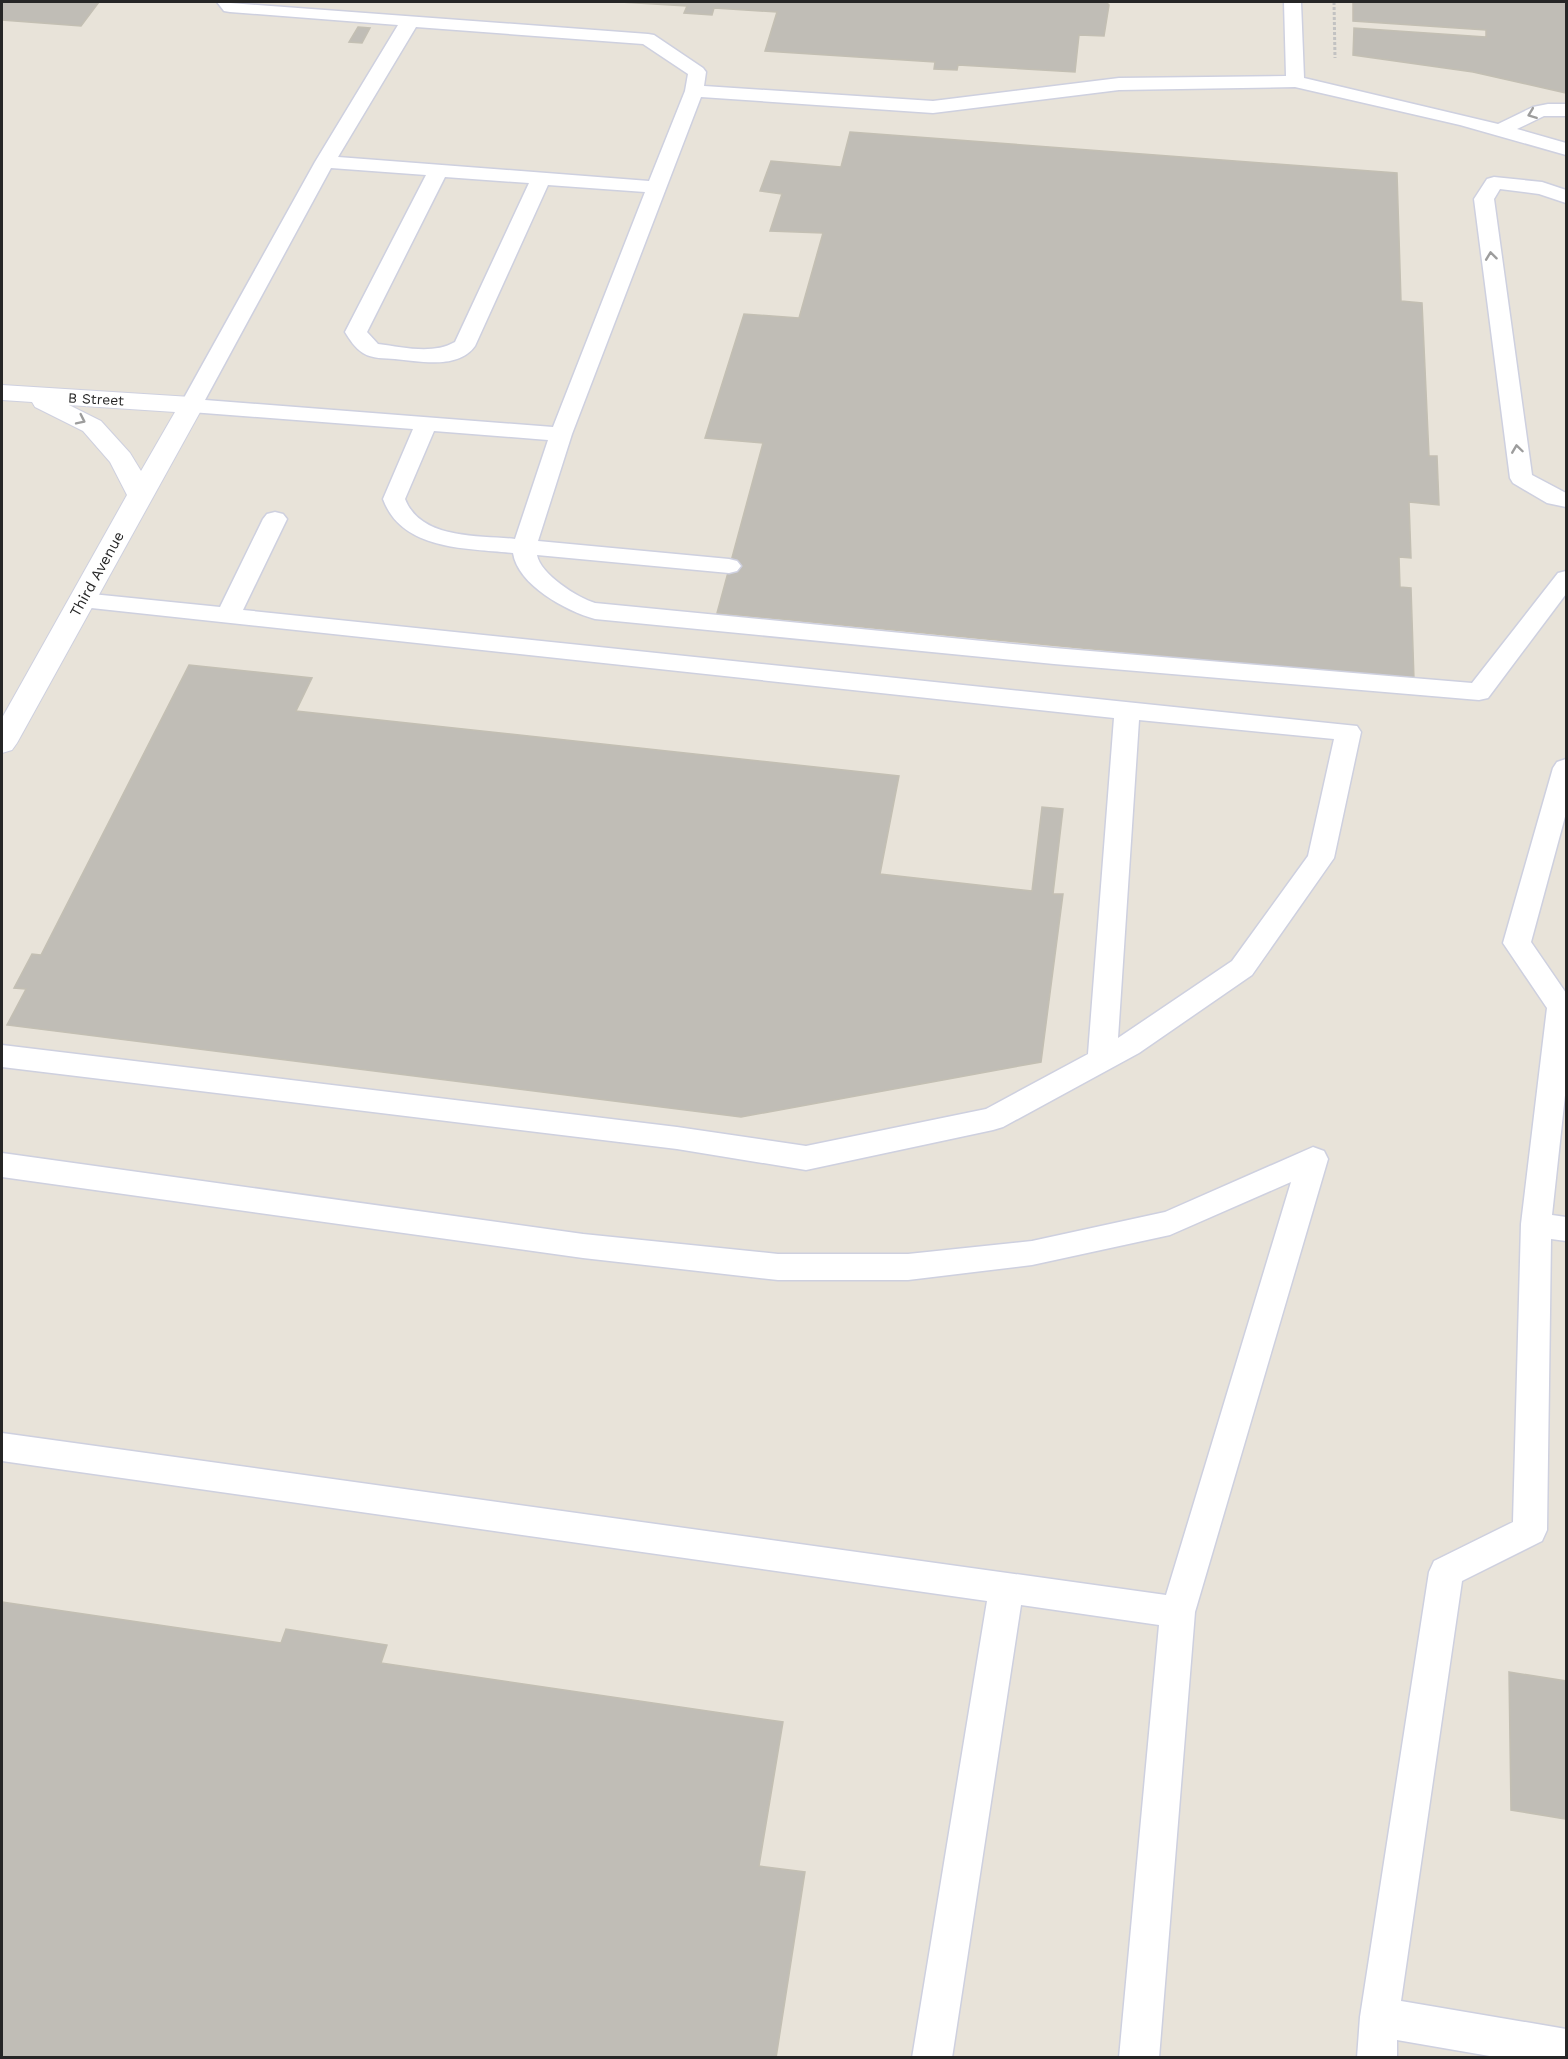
<svg xmlns="http://www.w3.org/2000/svg" width="1568" height="2059" font-family="'Work Sans',sans-serif">
<rect width="100%" height="100%" fill="#e8e3d9"/>
<path fill="#c0bdb6" stroke="#c3bfb3" stroke-width="1.5" d="M2,2H99L81,26L2,20Z
M620,2H1106L1109,5L1104,36L1079,35L1075,72L958,65L957,70L934,69L935,62L765,51L777,12L714,8L712,15L684,13L687,6Z
M1353,2H1566V93L1473,72L1353,55L1354,28L1486,37V30L1353,21Z
M358,27L370,28L362,43L349,42Z
M850,132L1397,173L1401,301L1422,303L1429,456H1437L1439,505L1409,502L1411,558L1399,557L1400,587L1411,588L1414,680L717,613L763,443L705,438L744,314L799,318L823,233L770,231L782,194L760,191L771,161L841,167Z
M189,665L312,678L296,711L899,776L880,874L1032,891L1042,807L1063,809L1053,894H1063L1041,1062L741,1117L7,1025L26,989L14,988L32,954L41,955Z
M2,1602L281,1643L286,1629L387,1645L381,1663L783,1722L759,1866L805,1872L776,2058H2Z
M1509,1672L1566,1681V1819L1511,1810Z"/>
<g fill="none" stroke-linecap="round" stroke-linejoin="round">
<g stroke="#ced0df" stroke-width="3">
<path id="service" d="M217,2L648,34L654,35L703,68L706,72L704,86L933,101L1119,78L1286,76L1284,2H1301L1304,78L1498,124L1533,107L1548,104H1566V116H1544L1517,129L1566,143V155L1460,125L1295,87L1119,90L933,113L701,97L572,434L538,541L729,559L737,561L741,566L737,571L729,573L537,555C540,574 578,598 595,603L1054,648L1472,683L1558,573L1566,571V594L1488,698L1479,700L1054,664L595,619C566,611 518,585 513,553C467,548 402,551 383,499L413,429L191,412L183,410L180,405L315,162L398,25L230,12L224,11ZM416,27L643,44L688,74L685,91L649,181L338,157ZM331,168L426,175L345,332C350,340 355,348 363,353C372,359 385,358 395,359C419,361 458,370 475,346L548,185L645,192L553,427L205,400ZM445,177L529,183L455,342C432,355 403,347 378,344L367,332ZM434,431L548,440L515,539C479,535 421,540 405,499Z
M1494,177L1542,182L1566,190V203L1539,194L1500,189L1494,199L1532,475L1566,493V507L1547,503L1513,483L1510,478L1474,199L1487,179Z
M275,512L283,514L287,519L243,610L1357,726L1361,732L1334,858L1252,975L1139,1053L1003,1127L993,1130L806,1170L677,1149L2,1067V1045L677,1127L806,1146L986,1109L1088,1054L1114,718L82,607L74,605L70,600L74,595L82,593L220,607L263,519L267,514ZM1139,720L1334,739L1308,856L1232,961L1118,1038Z
M1566,759V813L1531,942L1566,993V1086L1552,1215L1566,1217V1241L1551,1239L1547,1530L1542,1541L1462,1581L1401,2001L1566,2029V2058H1501L1397,2040V2058H1357L1360,2017L1429,1572L1434,1561L1513,1522L1521,1224L1547,1008L1503,943L1553,768L1557,762Z
M1313,1147L1324,1151L1328,1159L1195,1612L1159,2058H1119L1159,1625L1021,1605L952,2058H912L987,1601L2,1461V1433L1166,1595L1291,1182L1170,1235L1032,1265L908,1280H778L583,1258L2,1177V1153L583,1234L778,1254H908L1032,1241L1165,1212Z"/>
</g>
<g stroke="#ced0df" stroke-width="2">
<path id="minor" d="M2,385L191,397L200,400L204,405L17,743L12,750L2,753V718L127,495L110,462L83,431L35,407L32,402L2,400ZM69,405L175,412L141,471L130,453L101,421Z"/>
</g>
<path stroke="#c2c2c2" stroke-width="3" stroke-dasharray="3 2" stroke-linecap="butt" d="M1334,2L1335,58"/>
<use href="#service" fill="#fff" fill-rule="evenodd"/>
<use href="#minor" fill="#fff" fill-rule="evenodd"/>
</g>
<defs><path id="oneway-chevron" d="M-2-3.5L2.5 0L-2 3.5" fill="none" stroke-width="1.6" stroke-linecap="round" stroke-linejoin="round" transform="scale(1.5)"/></defs>
<g stroke="#9d9d9d">
<use href="#oneway-chevron" transform="translate(1532 114) rotate(159)"/>
<use href="#oneway-chevron" transform="translate(1491 256) rotate(-97)"/>
<use href="#oneway-chevron" transform="translate(81 420) rotate(26)"/>
<use href="#oneway-chevron" transform="translate(1517 449) rotate(-98)"/>
</g>
<g text-anchor="middle" stroke-width="5" stroke-linejoin="round" paint-order="stroke">
<g font-size="14" fill="#262626" stroke="#fff">
<text transform="translate(96 399) rotate(3)" y="5">B Street</text>
</g>
<g font-size="15" fill="#262626" stroke="#fff">
<text transform="translate(97 574) rotate(-61)" y="5">Third Avenue</text>
</g>
</g>
<rect width="1568" height="2059" fill="none" stroke="#262626" stroke-width="6"/>
</svg>
